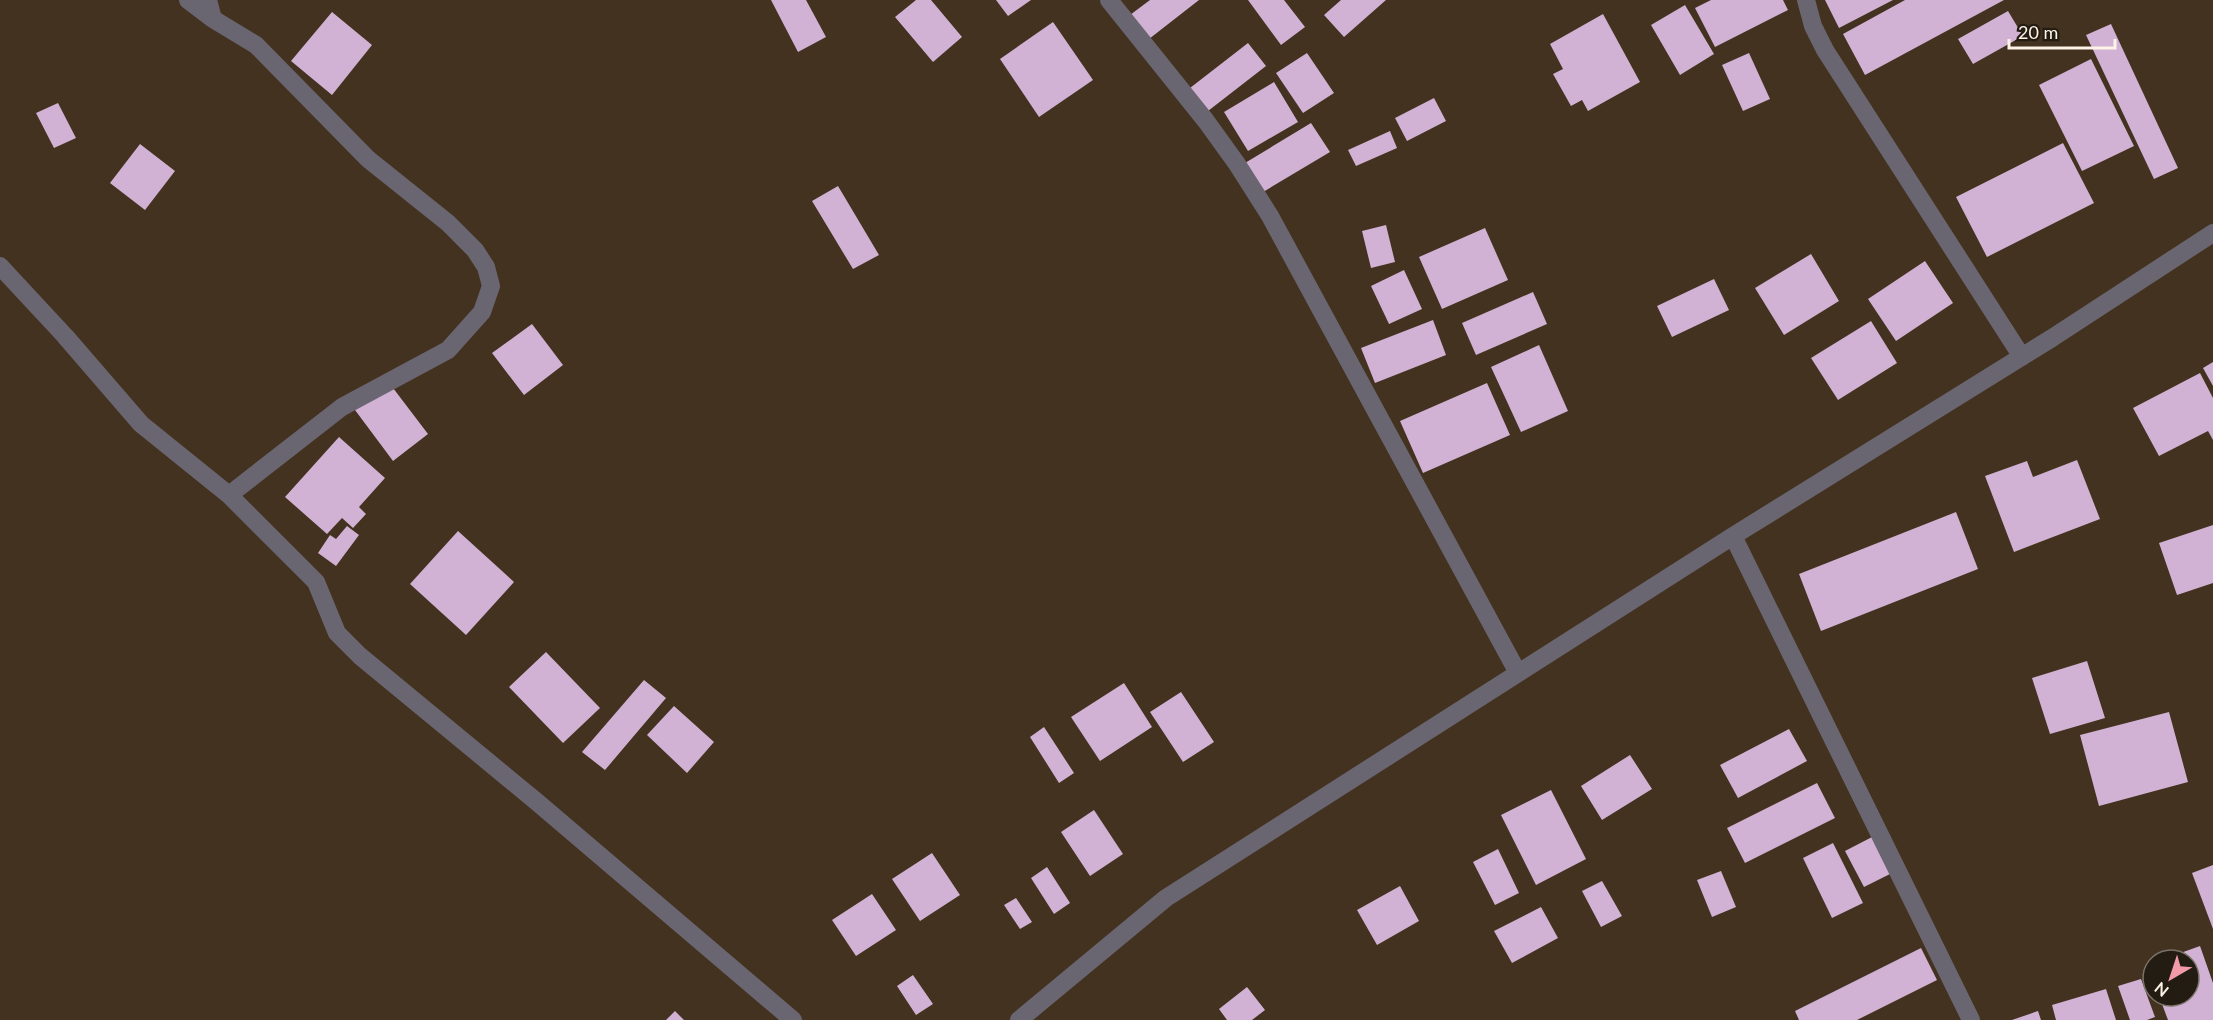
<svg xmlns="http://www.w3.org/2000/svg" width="2213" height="1020" font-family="Lato,sans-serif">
<rect width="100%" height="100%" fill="#42321f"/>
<path fill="#d1b2d4" d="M771,0H806L826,37L798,52Z
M916,0H931L962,37L933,62L895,17Z
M996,0H1031L1008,16Z
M1150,0H1199L1149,39L1130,15Z
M1248,0H1284L1305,27L1281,45Z
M1341,0H1386L1344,37L1324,15Z
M1711,0H1783L1788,10L1715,47L1695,8Z
M1825,0H1893L1839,28Z
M1905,0H2004L1865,75L1843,34Z
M1685,5L1714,54L1680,75L1651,25Z
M2008,11L2023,36L1973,64L1958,39Z
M332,12L372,45L332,95L291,61Z
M1603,14L1640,82L1588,111L1582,100L1571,106L1553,74L1563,69L1550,44Z
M1053,22L1093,80L1039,117L1000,59Z
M2111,24L2178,168L2154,179L2086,35Z
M1248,43L1266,66L1208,111L1190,88Z
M1307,53L1334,93L1303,113L1276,73Z
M1749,53L1770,99L1743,111L1722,65Z
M2091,59L2134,146L2082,171L2039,85Z
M1274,82L1298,122L1248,151L1224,112Z
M1434,98L1446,121L1407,141L1395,118Z
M58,103L76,138L54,148L36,113Z
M1311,123L1330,152L1263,192L1245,163Z
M1390,131L1397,148L1356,166L1348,150Z
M2063,143L2094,203L1987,257L1956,197Z
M140,144L175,171L145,210L110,183Z
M838,186L879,255L853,269L812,201Z
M1386,225L1395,262L1371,268L1362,231Z
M1485,228L1508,280L1442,309L1419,257Z
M1811,254L1839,301L1784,335L1755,288Z
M1925,261L1953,303L1896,341L1868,299Z
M1404,270L1422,309L1389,324L1371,286Z
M1714,279L1729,310L1672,337L1657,306Z
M1533,292L1547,324L1476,355L1462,323Z
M1433,320L1446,355L1375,383L1361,348Z
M1871,321L1897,363L1838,400L1811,358Z
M532,324L563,365L524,395L492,353Z
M1539,345L1568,411L1521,432L1491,367Z
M2213,362V386L2203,368Z
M2200,373L2213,398V440L2208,431L2159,456L2133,408Z
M1487,383L1510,435L1423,473L1400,421Z
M390,384L428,434L393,461L355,410Z
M339,437L385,478L359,507L366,514L353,528L342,518L327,534L285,497Z
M2077,460L2100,519L2014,552L1985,476L2027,461L2033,477Z
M1956,512L1978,569L1821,631L1799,574Z
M2213,525V583L2177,595L2159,543Z
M347,526L359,535L336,566L318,553L330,535L336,539Z
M458,531L514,582L466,635L410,584Z
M546,652L600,708L563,743L509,687Z
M2087,661L2105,718L2050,734L2032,678Z
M644,680L666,698L605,770L582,752Z
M1124,683L1152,727L1100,761L1071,717Z
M1181,692L1214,742L1183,762L1150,712Z
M674,706L714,742L687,773L647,735Z
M2169,712L2188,782L2099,806L2080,735Z
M1044,727L1074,773L1059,783L1030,737Z
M1789,729L1807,761L1738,798L1720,765Z
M1630,755L1652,789L1602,820L1581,786Z
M1817,783L1835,818L1745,863L1727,828Z
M1551,790L1586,859L1536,885L1501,815Z
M1094,810L1123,854L1090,876L1061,832Z
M1872,837L1890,874L1864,887L1845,851Z
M1833,843L1863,903L1832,918L1803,858Z
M1498,849L1519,893L1495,905L1473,862Z
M932,853L960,895L920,921L892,879Z
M2213,865V929L2192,873Z
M1047,867L1070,903L1054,914L1031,878Z
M1721,871L1736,907L1712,917L1697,880Z
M1602,881L1622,916L1601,927L1582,891Z
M1400,886L1419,921L1377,945L1357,910Z
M872,894L896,930L856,956L832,920Z
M1016,898L1032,922L1020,929L1004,905Z
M1541,907L1558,938L1512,963L1494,931Z
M2200,946L2213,983V1020H2168L2159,996H2189V960H2161Z
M1921,948L1937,980L1857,1020H1799L1795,1011Z
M913,975L933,1004L916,1015L897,986Z
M2141,979L2155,1017L2147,1020H2130L2118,986Z
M1247,987L1265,1010L1252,1020H1227L1219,1009Z
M2106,989L2116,1020H2056L2052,1005Z
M675,1011L684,1020H666Z
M2038,1011L2041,1020H2012Z"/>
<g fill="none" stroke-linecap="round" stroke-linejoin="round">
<path stroke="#6a6671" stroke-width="18" d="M188,0L213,19
M208,0L213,19L256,45L368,159L448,223L475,250L486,267L491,286L482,312L448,350L342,407L229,495
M1109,0L1206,121L1237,164L1270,216L1518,673
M1806,0L1813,26L1825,50L2022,357
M0,266L65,336L141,424L229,495L316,582L337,633L360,656L537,802L793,1020
M1733,536L1971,1020
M1019,1020L1166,898L1733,536L2052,338L2213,233"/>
</g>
<g transform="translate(2171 978) rotate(219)"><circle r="28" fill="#231c13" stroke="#7a7268" stroke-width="1.5"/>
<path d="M0-4.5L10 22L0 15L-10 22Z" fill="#f39aa9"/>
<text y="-9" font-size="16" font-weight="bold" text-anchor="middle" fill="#fdf3e7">N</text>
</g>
<path d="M2009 39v9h106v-9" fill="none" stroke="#fdf3e7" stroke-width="3"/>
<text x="2018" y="39" font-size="18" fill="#fdf3e7" stroke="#231c13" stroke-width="4.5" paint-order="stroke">20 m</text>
</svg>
